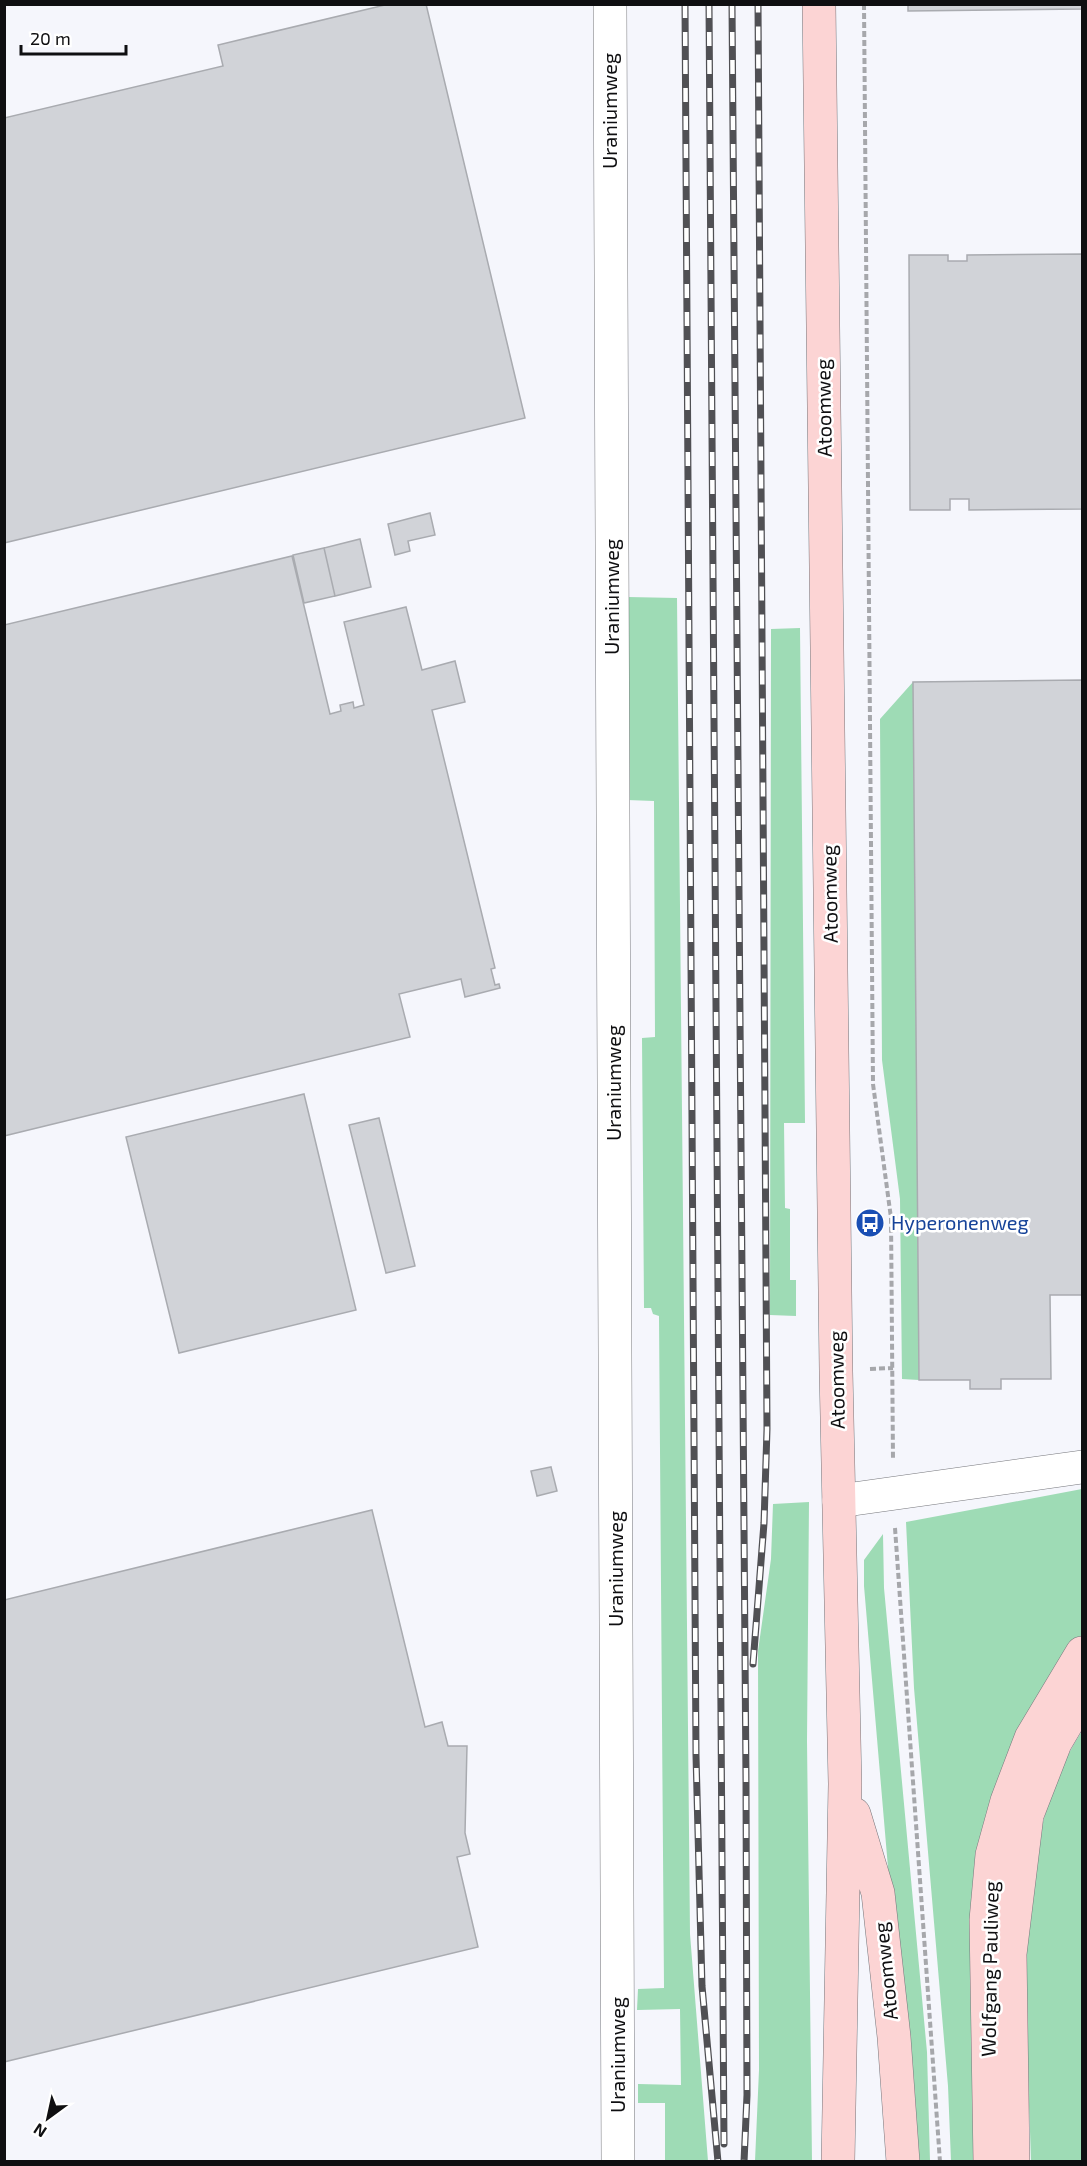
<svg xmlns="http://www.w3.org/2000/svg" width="1087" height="2166" font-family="'Exo 2',sans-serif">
<rect width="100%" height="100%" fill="#f5f6fc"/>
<path fill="#9edbb5" d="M628,597L677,598L690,1934L708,2161H665V2103H638V2084L681,2085L680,2009L637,2010L638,1989L664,1988L659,1316L653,1314L651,1308H644L642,1038L655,1037L654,801L627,800Z
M800,628L805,1123H784L785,1208L790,1209V1280H796V1316L770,1315L771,629Z
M913,682L919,1380L902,1379L900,1199L882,1060L880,719Z
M1082,1489V1635L1055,1668L974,2161H951L948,2086L914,1688L906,1522Z
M809,1502L807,1741L812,2161H755L759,2070L758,1651L771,1559L773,1504Z
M883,1534L884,1588L927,2052L930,2161H913L864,1586V1560Z
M1082,1731V2161L1031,2162C1028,2029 1006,1846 1082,1731Z"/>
<path fill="#d1d3d8" stroke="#a9abb0" stroke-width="1.5" d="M389,4H426L525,418L4,543V118L223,66L218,45Z
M908,4H1082V9L908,11Z
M1082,254V509L969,510V499H950V510H910L909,255H948V261H967V255Z
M430,513L435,535L408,541L410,551L395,555L388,524Z
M360,539L371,587L335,596L324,548Z
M324,548L335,596L304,603L293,555Z
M292,556L330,714L341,711L340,705L353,702L354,708L364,705L344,622L406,607L422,670L455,661L465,702L432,710L495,968L491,969L495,985L499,984L500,988L465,997L461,979L399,994L410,1037L4,1136V625Z
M1082,680V1295H1050L1051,1379H1001V1389H970V1380H919L913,682Z
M304,1094L356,1310L179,1353L126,1137Z
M379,1118L415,1266L386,1273L349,1125Z
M551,1467L557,1491L537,1496L531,1471Z
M372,1510L425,1727L442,1722L448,1746H467L465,1833L470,1854L457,1857L478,1947L4,2062V1600Z"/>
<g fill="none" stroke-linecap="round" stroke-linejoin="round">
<g stroke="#76777c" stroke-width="34">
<path id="street" d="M610,4L618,2162
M839,1501L1082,1467"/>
</g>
<g stroke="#76777c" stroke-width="34">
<path id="secondary" d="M819,4L836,1371L845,1784L838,2162
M854,1814L878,1893L894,2037L903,2162
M990,2162L986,1920L992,1855L1007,1801L1031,1738L1082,1653
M1013,2162L1010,1954L1027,1815L1055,1743L1082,1697"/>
</g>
<path stroke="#a6a7ab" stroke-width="4" stroke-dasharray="6 3" stroke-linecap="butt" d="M864,4L873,1084L891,1218L893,1460
M870,1369L893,1368
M895,1528L940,2162"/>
<use href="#street" stroke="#fff" stroke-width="33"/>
<use href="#secondary" stroke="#fcd4d4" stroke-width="33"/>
<g stroke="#505054" stroke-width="7">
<path id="rail" d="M685,4L696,1755L702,1986L718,2162
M709,4L724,2144
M732,4L746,1781L747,2095L744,2162
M753,1664L764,1523L767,1429L758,4"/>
</g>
<use href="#rail" stroke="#fff" stroke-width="4.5" stroke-dasharray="14" stroke-linecap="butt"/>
</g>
<defs>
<g id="bus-disc" transform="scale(1.5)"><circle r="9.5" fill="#1a4fb4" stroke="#fff"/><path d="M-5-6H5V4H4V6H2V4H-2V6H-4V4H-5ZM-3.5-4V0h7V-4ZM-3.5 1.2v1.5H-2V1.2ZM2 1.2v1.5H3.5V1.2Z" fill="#fff"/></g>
</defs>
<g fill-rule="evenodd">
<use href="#bus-disc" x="870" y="1223"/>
</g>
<g text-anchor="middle" stroke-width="5" stroke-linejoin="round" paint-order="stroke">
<g font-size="20" fill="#0f0f11" stroke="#fff">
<text transform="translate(610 111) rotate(-90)" y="7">Uraniumweg</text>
<text transform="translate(824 408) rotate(-91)" y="7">Atoomweg</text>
<text transform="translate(612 597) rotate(-90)" y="7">Uraniumweg</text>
<text transform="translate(830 894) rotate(-91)" y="7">Atoomweg</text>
<text transform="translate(614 1083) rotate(-90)" y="7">Uraniumweg</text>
<text transform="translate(837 1380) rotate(-91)" y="7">Atoomweg</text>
<text transform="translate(616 1569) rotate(-90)" y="7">Uraniumweg</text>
<text transform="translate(990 1969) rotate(-89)" y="7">Wolfgang Pauliweg</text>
<text transform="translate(886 1971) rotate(-96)" y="7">Atoomweg</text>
<text transform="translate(618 2055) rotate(-90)" y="7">Uraniumweg</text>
</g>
<g font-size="20" fill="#164399" stroke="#fff" text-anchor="start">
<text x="891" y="1230">Hyperonenweg</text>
</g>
</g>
<rect width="1087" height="2166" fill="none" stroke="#0f0f11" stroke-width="12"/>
<g transform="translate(48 2118) rotate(213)" stroke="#ffffff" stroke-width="4.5" paint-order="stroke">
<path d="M0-4.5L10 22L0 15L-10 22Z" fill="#0f0f11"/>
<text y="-9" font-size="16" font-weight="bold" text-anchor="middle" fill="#0f0f11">N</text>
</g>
<path d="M21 45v9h105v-9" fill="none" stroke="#0f0f11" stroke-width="3"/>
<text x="30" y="45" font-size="18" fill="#0f0f11" stroke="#ffffff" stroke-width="4.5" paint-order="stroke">20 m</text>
</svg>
